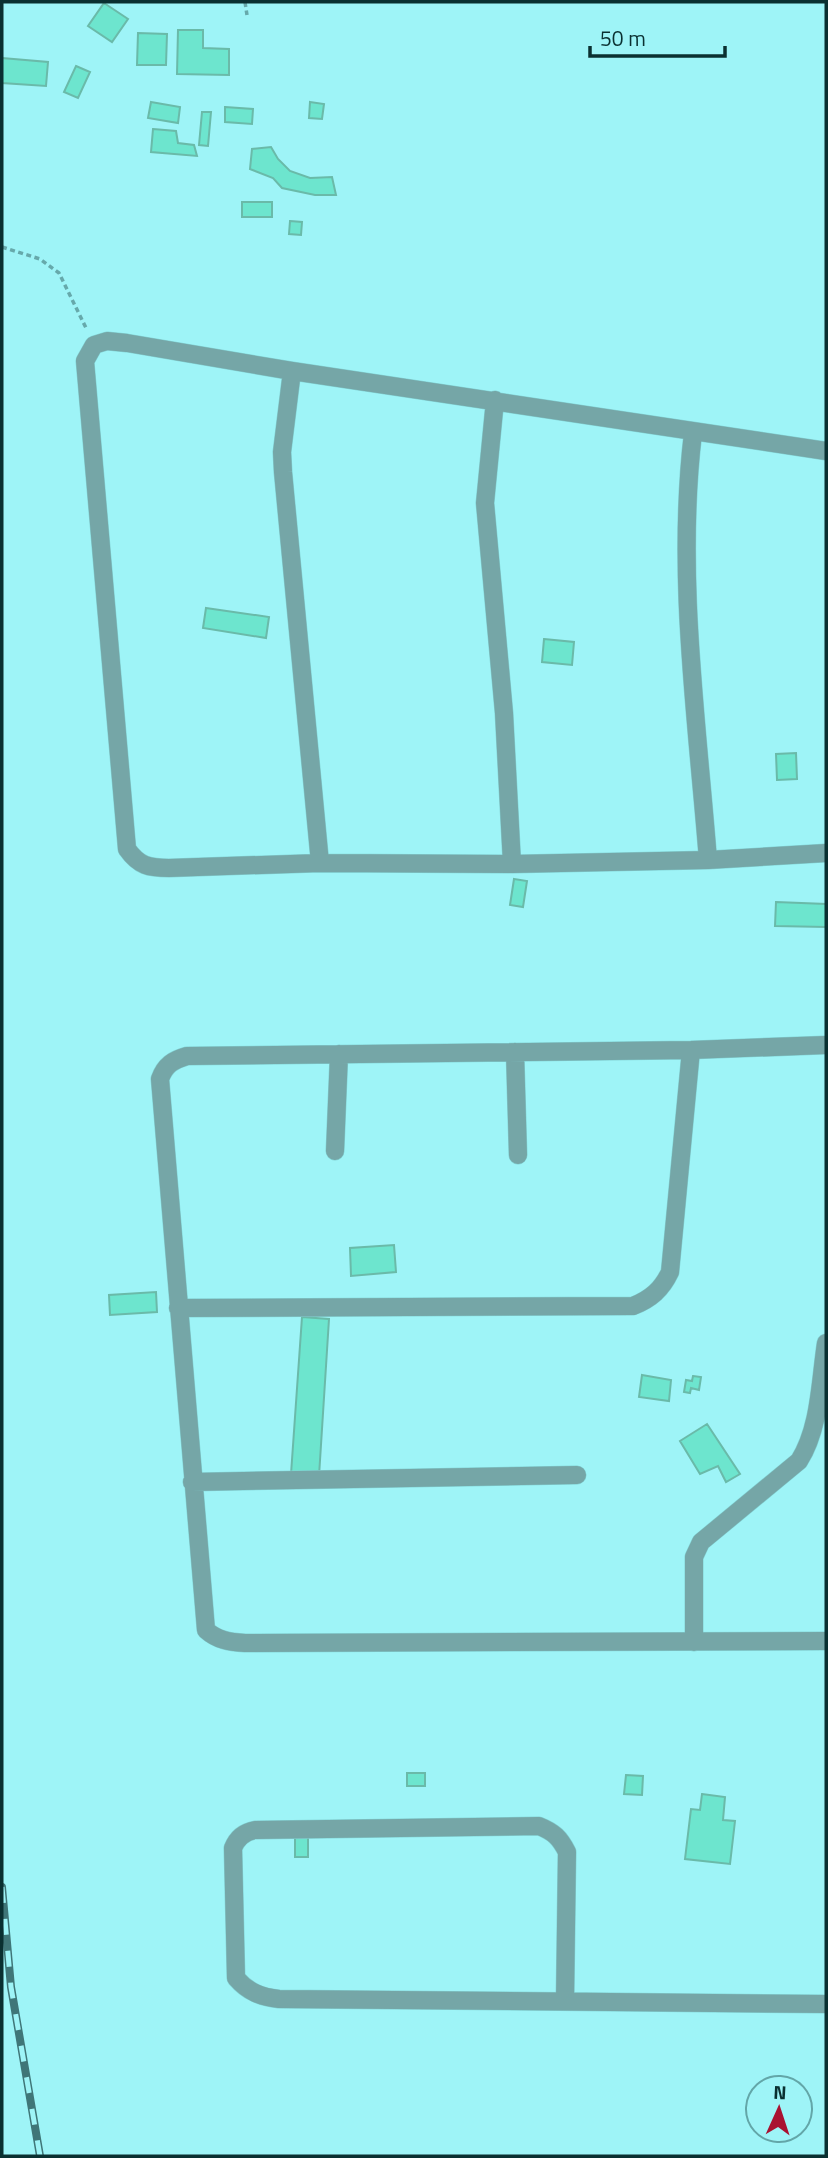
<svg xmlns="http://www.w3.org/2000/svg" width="828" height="2158" font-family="'Titillium Web',sans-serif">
<rect width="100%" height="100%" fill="#9ef4f7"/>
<path fill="#6de5ce" stroke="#6abaa9" stroke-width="2" d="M104,3L128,19L112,42L88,26Z
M178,30H203V48L229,49V75L177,74Z
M138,33L167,34L166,65H137Z
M2,58L48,62L46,86L2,83Z
M76,66L90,72L78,98L64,92Z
M151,102L180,107L178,123L148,118Z
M310,102L324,104L322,119L309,118Z
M225,107L253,109L252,124L225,122Z
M202,112H211L208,146L199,145Z
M153,129L176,131L178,143L194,145L197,156L151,152Z
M271,147L278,159L290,171L310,178L332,177L336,195H315L282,188L273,178L250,169L252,149Z
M242,202H272V217H242Z
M290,221L302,222L301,235L289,234Z
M206,608L269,617L266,638L203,628Z
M544,639L574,642L572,665L542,662Z
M796,753L797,779L777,780L776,754Z
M514,879L527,881L523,907L510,905Z
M776,902L826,904V927L775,926Z
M394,1245L396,1272L351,1276L350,1248Z
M156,1292L157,1312L110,1315L109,1295Z
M302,1317L329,1319L319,1476L291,1474Z
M642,1375L671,1380L669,1401L639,1397Z
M693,1376L701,1377L699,1390L691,1388L690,1393L684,1392L686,1380L692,1381Z
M707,1424L740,1474L726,1482L718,1466L700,1474L680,1441Z
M407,1773H425V1786H407Z
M626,1775L643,1776L642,1795L624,1794Z
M702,1794L725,1797L723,1820L735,1821L730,1864L685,1859L691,1809L700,1810Z
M295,1837H308V1857H295Z"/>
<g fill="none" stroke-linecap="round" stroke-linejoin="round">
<g stroke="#83d1d3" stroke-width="19">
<path id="minor" d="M292,371L282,452L283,472L320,863
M495,400L485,503L504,713L512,864
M693,433C676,574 697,719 708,860
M826,451L292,371L127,343L107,341L94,345L85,361L127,849C139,866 149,868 169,868L320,863L512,864L708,860L826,853
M826,1045L691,1050L187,1056C173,1060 165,1065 160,1079L206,1630C217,1640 229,1642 245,1643L826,1641
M515,1052L518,1155
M335,1151L339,1054
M178,1308L633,1306C651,1299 662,1289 670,1272L691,1050
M192,1482L577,1475
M694,1642V1557L701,1542L799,1461C820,1428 820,1382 826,1343
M565,2001L567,1852C560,1838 554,1832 539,1826L255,1830C244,1832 237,1838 233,1848L236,1978C248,1992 261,1997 279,1999L826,2004"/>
</g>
<path stroke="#66a9ab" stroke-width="3.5" stroke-dasharray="5 3.5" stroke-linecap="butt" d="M245,2L247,15
M2,247L40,259L59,273L87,330"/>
<use href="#minor" stroke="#75a6a7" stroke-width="18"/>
<g stroke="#3f7678" stroke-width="8">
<path id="rail" d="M2,1887L11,1987L40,2156"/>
</g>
<use href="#rail" stroke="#9ef4f7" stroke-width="5" stroke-dasharray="16" stroke-linecap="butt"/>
</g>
<rect width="828" height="2158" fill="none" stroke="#0a3031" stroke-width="7"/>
<g transform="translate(779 2109) rotate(3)"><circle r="33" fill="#9ef4f7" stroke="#63a6a8" stroke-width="2"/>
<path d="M0-5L12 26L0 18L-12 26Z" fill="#a91231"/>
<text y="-10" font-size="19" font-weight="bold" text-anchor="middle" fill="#0a3031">N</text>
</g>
<path d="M590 46v10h135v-10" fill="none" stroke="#0a3031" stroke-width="3.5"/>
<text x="600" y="46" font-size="21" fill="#0a3031" stroke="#9ef4f7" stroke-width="5" paint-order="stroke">50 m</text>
</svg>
